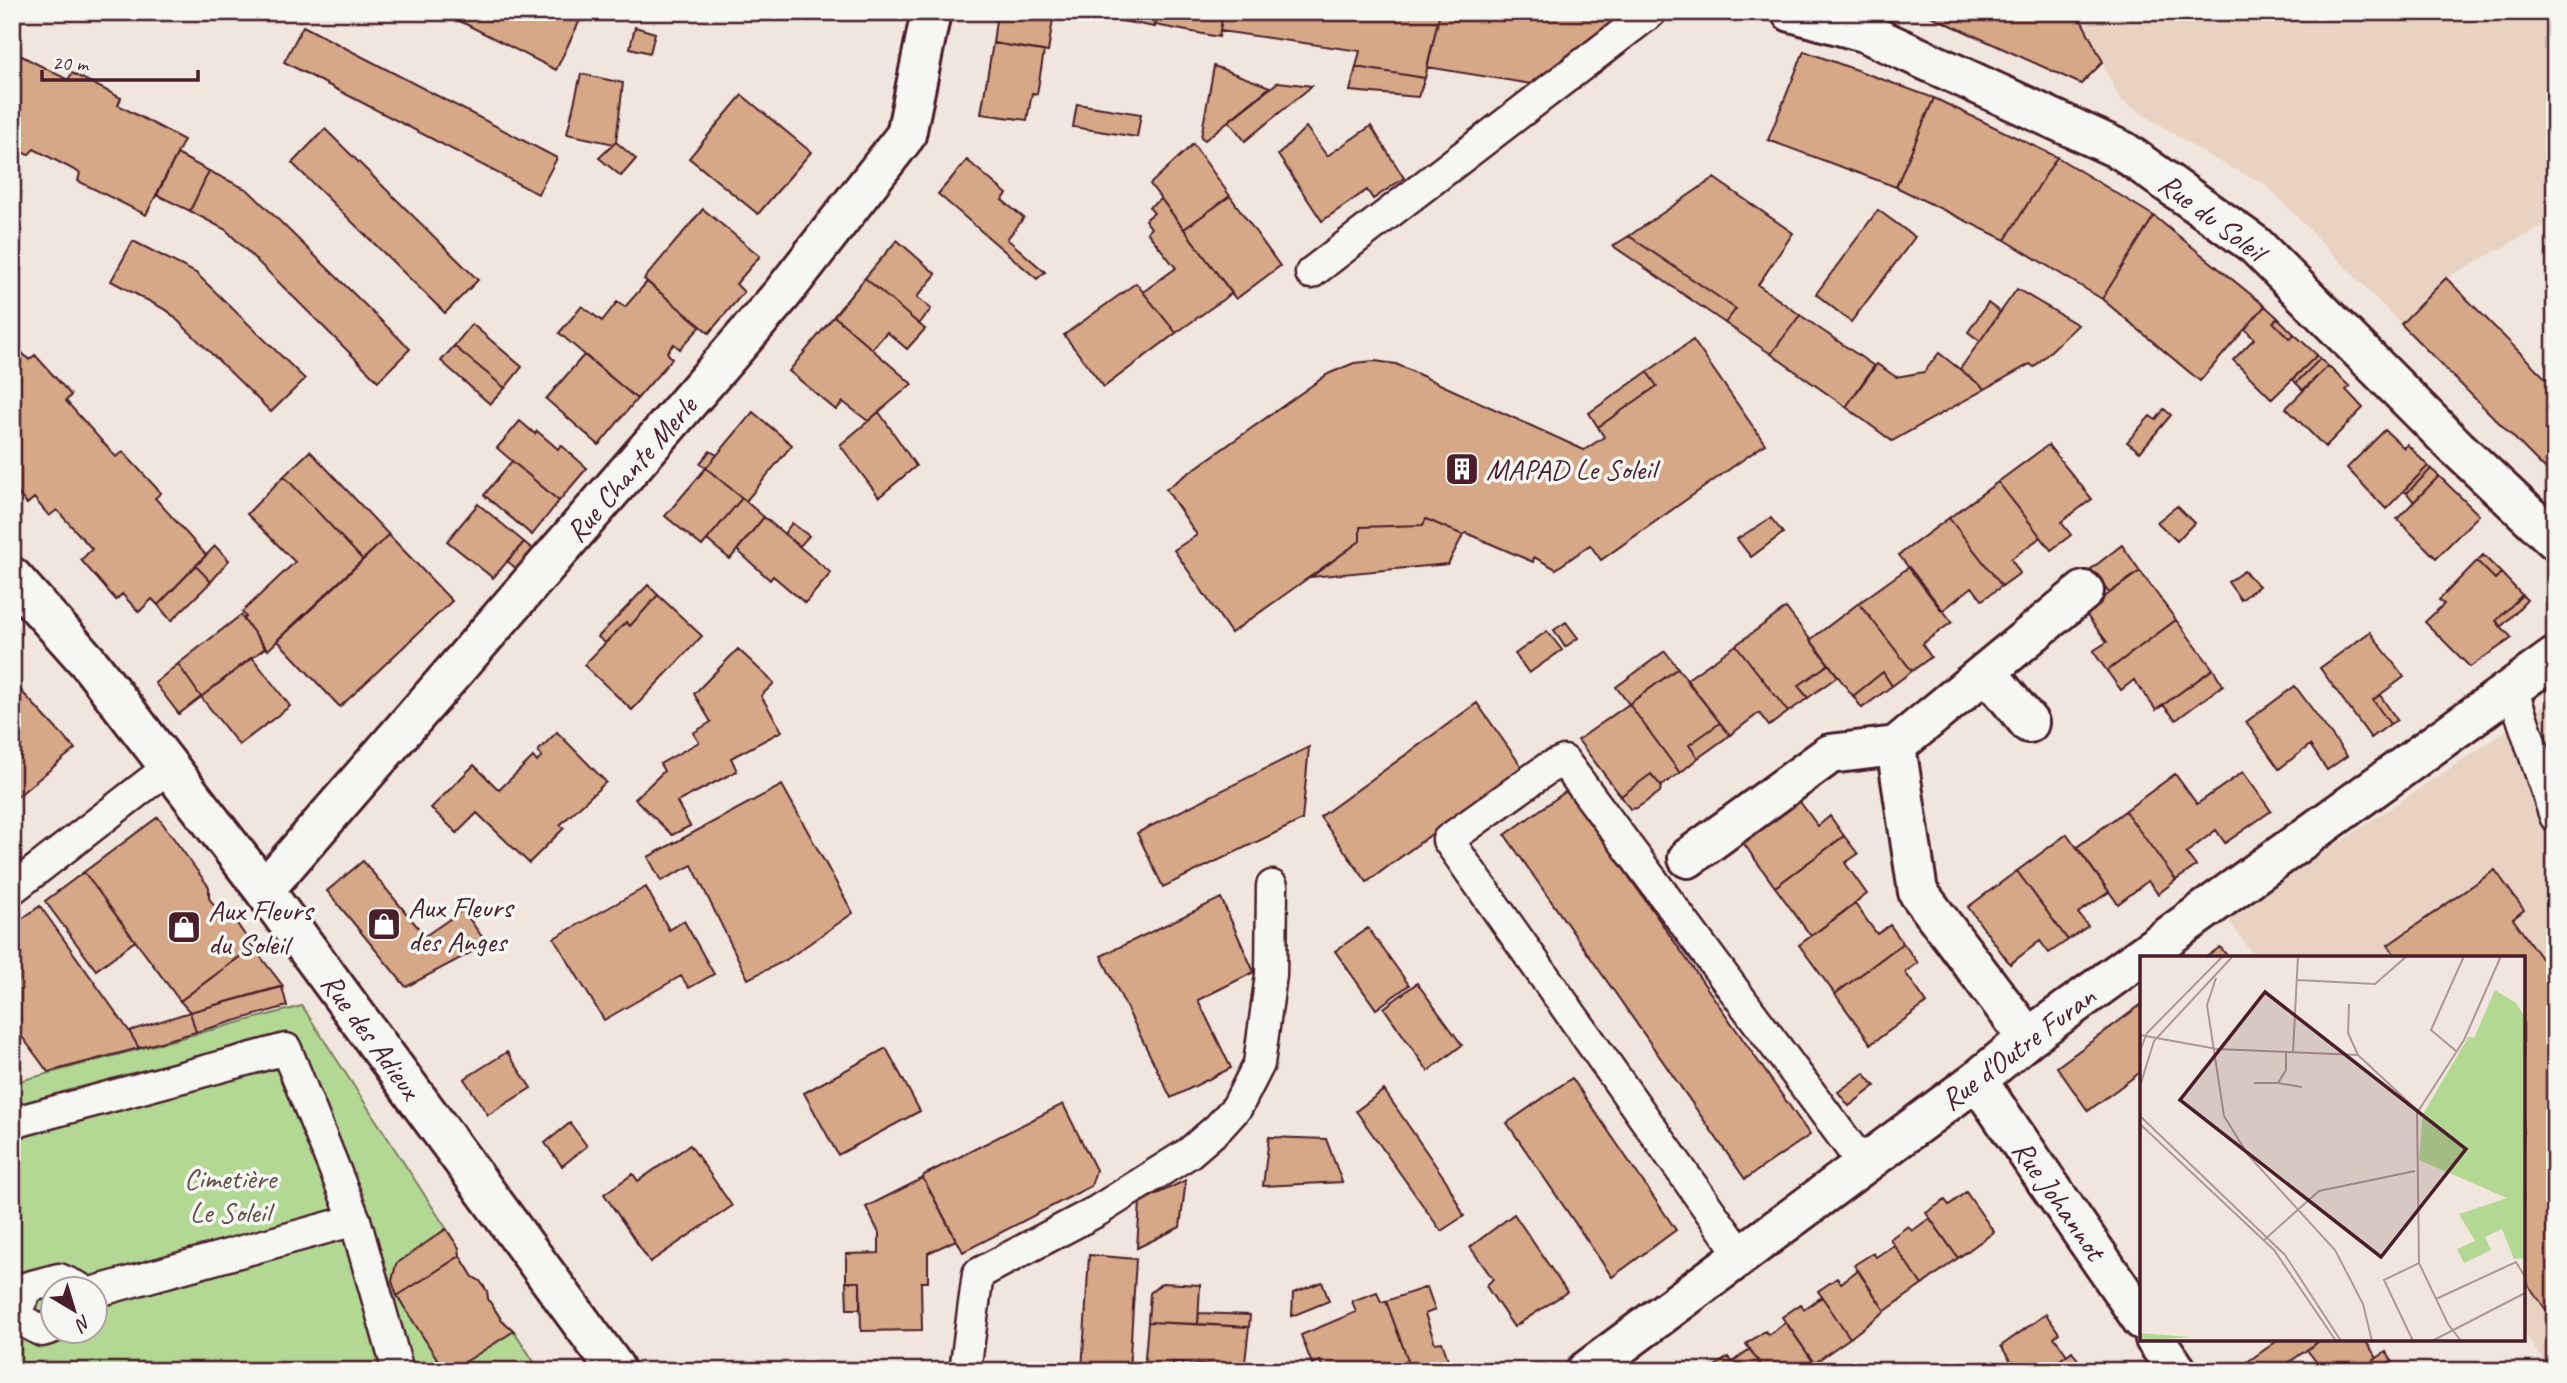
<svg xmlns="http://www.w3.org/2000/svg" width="2567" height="1383" font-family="Caveat,sans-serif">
<rect width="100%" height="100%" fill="#f0e6dd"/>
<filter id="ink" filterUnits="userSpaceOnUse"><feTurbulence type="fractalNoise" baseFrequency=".0143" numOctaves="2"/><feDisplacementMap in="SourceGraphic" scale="14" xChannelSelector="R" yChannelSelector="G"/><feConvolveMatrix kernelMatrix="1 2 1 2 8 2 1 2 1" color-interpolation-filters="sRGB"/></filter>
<g filter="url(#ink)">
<path fill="#e8d3c3" d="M2077,12H2555V219L2446,278L2401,324L2265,184L2212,158L2120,100Z
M2555,698V1371H2551L2523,1332V958H2255L2227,917Z"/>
<path fill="#b2d894" stroke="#7e7c60" stroke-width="2" fill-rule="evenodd" d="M302,1006L459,1248L460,1256L473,1277L480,1281L487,1291L488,1299L501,1319L514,1331L540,1371H12V1083ZM52,1288H94V1330H52Z"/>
<path fill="#d6a887" stroke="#4a1f2b" stroke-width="2" d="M442,12H584L556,70Z
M997,12H1054L1048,52L993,43Z
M1111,12H1157L1155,27L1110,19Z
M1157,12H1223L1219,37L1155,25Z
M1223,12H1440L1425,78L1356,67L1360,51L1220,31Z
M1440,12H1614V21L1531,84L1427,67Z
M1922,12H2077L2103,62L2081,84Z
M303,26L557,158L538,194L284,62Z
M635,27L655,33L650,53L630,48Z
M993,43L1044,51L1037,94L1032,93L1027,120L981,114Z
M12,51L68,80L72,73L121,98L118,105L184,140L146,215L78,181L80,173L34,149L28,155L12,147Z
M1804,51L1934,98L1896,187L1768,140Z
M1214,66L1270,87L1205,140L1201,137Z
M1356,67L1425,78L1418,97L1350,91Z
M581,74L623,83L616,142L614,144L567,134Z
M1278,82L1312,86L1245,141L1229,121Z
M742,95L811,152L758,214L689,158Z
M1934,98L2057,157L2005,240L1896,187Z
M1077,104L1141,114L1137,137L1073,127Z
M1371,126L1404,178L1373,199L1367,190L1322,221L1278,155L1306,127L1327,156Z
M325,129L478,280L445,313L292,163Z
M616,142L636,159L621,176L599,158Z
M1193,144L1230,196L1184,229L1150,184Z
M177,154L209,171L190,211L157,195Z
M2057,157L2154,216L2102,299L2005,240Z
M967,160L1007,194L1002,200L1024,218L1007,239L1045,272L1037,279L938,194Z
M209,171L248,190L410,349L378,381L226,230L190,211Z
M1714,178L1793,233L1758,285L1800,315L1771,354L1725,323L1736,309L1629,236Z
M1230,196L1280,266L1236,299L1184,229Z
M1161,199L1232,293L1176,333L1143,292L1176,268L1147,232L1151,228L1145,220L1154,213L1149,207Z
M703,209L760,256L736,284L744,292L709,333L644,279Z
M1878,210L1915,237L1851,322L1816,294Z
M2154,216L2265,306L2200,381L2102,299Z
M1629,236L1736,309L1725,323L1613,246Z
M897,240L936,274L917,297L931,309L919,324L865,278Z
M133,241L196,273L305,379L271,412L168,311L111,281Z
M865,278L925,329L907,349L887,332L872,349L834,316Z
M2446,278L2555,388V462L2547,471L2401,324Z
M647,282L701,326L680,349L674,344L667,352L672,359L637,399L559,333L582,306L602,321L617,302L625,307Z
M1136,283L1176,333L1104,387L1064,335Z
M2017,289L2078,325L2034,367L2030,364L1985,389L1960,369Z
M1988,303L2000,312L1980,341L1968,332Z
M2265,306L2278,318L2273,322L2290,339L2294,334L2317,355L2272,399L2233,360L2254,339L2245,329Z
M1800,315L1874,366L1846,407L1771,354Z
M834,316L912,384L868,421L843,402L836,410L789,371Z
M2278,318L2294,334L2290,339L2273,322Z
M472,324L522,367L505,388L454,346Z
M1693,340L1765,444L1601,560L1590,545L1556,569L1534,557L1533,562L1466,533L1463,535L1426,519L1423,525L1360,527V541L1231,633L1174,550L1197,535L1166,489L1328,374L1354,363L1375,361L1396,364L1584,450L1604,437L1598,427L1657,386L1647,372Z
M12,342L29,360L35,355L71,395L66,401L116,457L123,452L161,493L155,498L206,555L158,605L152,599L139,612L122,594L116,600L81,560L92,549L57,510L49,516L34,498L27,504L12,487Z
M454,346L505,388L490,404L441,361Z
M1939,353L1985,389L1892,441L1846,407L1877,364L1896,377L1924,372Z
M584,355L637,399L599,445L546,399Z
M2317,355L2320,359L2296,383L2293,379Z
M2320,359L2328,366L2303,390L2296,383Z
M2328,366L2350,387L2346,390L2363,408L2325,447L2286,408Z
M1647,372L1657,386L1598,427L1589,413Z
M2164,409L2171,415L2140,452L2127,442L2150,416L2156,420Z
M753,412L792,445L746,501L706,468Z
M879,412L916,466L879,497L840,445Z
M520,421L535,434L537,431L558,449L561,445L587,468L559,501L497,448Z
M2385,430L2404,448L2407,444L2428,466L2386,509L2347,468Z
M2048,445L2092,499L2061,522L2071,535L2051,550L1998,482Z
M310,451L389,535L363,560L284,476Z
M710,451L717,455L706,468L700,463Z
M512,461L559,501L532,535L484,495Z
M2428,466L2431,469L2407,493L2403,491Z
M706,468L742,498L702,546L665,516Z
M2431,469L2439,476L2414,502L2407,493Z
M284,476L363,560L268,650L243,619L246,617L242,612L295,562L247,514Z
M2439,476L2479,515L2436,558L2397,519Z
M1998,482L2041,537L2011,559L2020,573L2002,586L1949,518Z
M742,498L764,517L730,559L707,540Z
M478,504L524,542L493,578L447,541Z
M2177,506L2194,523L2177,541L2157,522Z
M764,517L831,573L805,603L773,576L770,580L737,550Z
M1771,518L1783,533L1751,557L1737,539Z
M1949,518L2002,586L1982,600L1972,587L1942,611L1899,555Z
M1426,519L1463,535L1448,564L1311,577L1360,541V527L1423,525Z
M792,523L809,536L800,546L784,534Z
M389,535L452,601L340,707L277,640Z
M524,542L535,551L518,570L507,561Z
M2122,545L2140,571L2109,593L2091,569Z
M215,546L229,560L211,582L196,566Z
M2483,555L2501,573L2495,579L2477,561Z
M2477,561L2495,579L2501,573L2522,595L2496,621L2512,638L2470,667L2425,622L2444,604L2439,600Z
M196,566L211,582L171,621L158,605Z
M1909,567L1952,622L1922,644L1931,657L1912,671L1859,603Z
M2140,571L2176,620L2107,671L2093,651L2107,642L2084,612Z
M2244,571L2259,586L2241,600L2228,582Z
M648,585L658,595L630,626L626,622L605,643L598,637Z
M658,595L702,636L632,710L584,665L626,622L630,626Z
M2522,595L2527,600L2501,627L2496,621Z
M1859,603L1912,671L1892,686L1883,672L1853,696L1810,640Z
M1786,608L1829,664L1798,686L1808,698L1788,712L1736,645Z
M241,615L265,648L201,697L178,664Z
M2176,620L2213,669L2156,710L2134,680L2121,690L2107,671Z
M1566,622L1578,638L1565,647L1554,630Z
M1547,631L1562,650L1529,673L1515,654Z
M2370,632L2404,677L2373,700L2390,724L2371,738L2320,668Z
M1736,645L1788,712L1769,726L1759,713L1730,735L1686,680Z
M738,649L774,683L761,696L782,731L731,758L737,771L677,802L690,826L672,835L635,799L664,771L660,764L699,742L693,733L711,722L694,694Z
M1665,651L1678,668L1629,704L1616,687Z
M252,657L290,706L239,745L201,697Z
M178,664L201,697L179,714L155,683Z
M1829,664L1838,676L1808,698L1798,686Z
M1678,668L1720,723L1689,745L1698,758L1680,773L1629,704Z
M2213,669L2223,685L2176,720L2163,705Z
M1883,672L1892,686L1862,708L1853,696Z
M12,681L75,749L12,801L13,780Z
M2295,686L2347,756L2327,770L2310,745L2279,769L2246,722Z
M2380,695L2397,720L2390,724L2373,700Z
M1477,703L1522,767L1367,882L1320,817Z
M1629,704L1680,773L1661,786L1651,774L1621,796L1578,740Z
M1720,723L1730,735L1698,758L1689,745Z
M557,732L606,782L560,825L564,828L529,863L477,813L457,833L431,808L474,765L499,790L533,757L537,762L542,756L538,751Z
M1309,747L1302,820L1163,887L1137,833Z
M2243,772L2271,811L2225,843L2216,830L2186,853L2196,866L2176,880L2125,811L2175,774L2197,804Z
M1651,774L1661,786L1660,792L1637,808L1630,809L1621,796Z
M782,785L853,913L786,960L748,979L692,865L661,881L648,857Z
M1568,790L1810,1135L1745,1179L1505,835Z
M1795,795L1818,826L1830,816L1844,836L1775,887L1739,837Z
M2125,811L2176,880L2158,894L2148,881L2118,904L2077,847Z
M158,817L209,887V898L217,910L229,912L253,947L180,1001L84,872Z
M2067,834L2109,892L2078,913L2088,926L2068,940L2017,871Z
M1844,836L1858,854L1845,863L1867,894L1811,936L1775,887Z
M363,861L425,936L463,910L487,944L406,987L327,891Z
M2495,870L2524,910L2513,919L2555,978V1322L2523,1278V958H2397L2388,945Z
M2017,871L2068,940L2049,953L2040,941L2010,964L1968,907Z
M84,872L135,941L96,970L45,901Z
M646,887L669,930L684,921L714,974L689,988L681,976L604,1020L554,938Z
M1221,898L1254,972L1198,1000L1231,1068L1171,1098L1101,956Z
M1855,904L1877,934L1890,925L1903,943L1835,994L1799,945Z
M40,906L129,1031L139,1048L48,1072L12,1023V926Z
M1368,928L1409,985L1376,1009L1335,951Z
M1903,943L1918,963L1905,972L1927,1003L1871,1044L1835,994Z
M253,947L283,986L190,1012L180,1001Z
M2220,947L2229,958H2205Z
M1417,983L1462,1045L1428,1071L1384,1008Z
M282,987L287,1006L196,1032L190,1012Z
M2142,1004V1071L2088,1111L2057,1067Z
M190,1012L196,1032L139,1048L129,1031Z
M886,1048L920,1111L838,1155L804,1093Z
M507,1052L531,1088L488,1115L464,1079Z
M1864,1073L1875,1086L1849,1106L1838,1092Z
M1572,1078L1676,1230L1612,1277L1507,1123Z
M1384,1090L1447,1182L1464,1216L1441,1231L1356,1111Z
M1063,1104L1096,1170L1091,1186L963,1252L923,1178L924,1175Z
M570,1123L587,1146L562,1166L545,1143Z
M1269,1137L1326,1139L1342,1182L1263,1186Z
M690,1145L732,1206L650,1262L604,1194L633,1174L638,1181Z
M923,1178L956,1240L928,1253V1282H921L922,1330L861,1331L860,1282H846V1254L879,1253V1233L866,1207Z
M1186,1180L1180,1227L1137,1248L1140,1202Z
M1966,1192L1994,1232L1958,1258L1926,1213L1945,1200L1949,1205Z
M1514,1214L1567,1292L1514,1327L1486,1286L1493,1279L1470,1247Z
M1930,1218L1958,1258L1922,1285L1890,1239L1908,1226L1912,1231Z
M446,1229L459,1248L460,1256L397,1296L392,1281L396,1264Z
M1894,1245L1922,1285L1885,1311L1854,1265L1873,1253L1876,1257Z
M1089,1255L1136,1259L1129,1371H1082Z
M460,1256L473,1277L480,1281L487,1291L488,1299L501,1319L514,1331L451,1371H445L397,1296Z
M1858,1270L1885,1311L1850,1338L1818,1291L1837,1278L1841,1283Z
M846,1282H860V1309H847Z
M1322,1282L1329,1301L1292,1316L1293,1293Z
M1162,1283L1200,1285L1198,1324L1148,1322L1150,1293Z
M1427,1287L1435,1310L1425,1314L1435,1343L1442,1342L1451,1368L1446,1371H1412L1386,1301Z
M1377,1292L1381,1302L1386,1301L1412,1371H1324L1320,1361L1312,1364L1301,1335L1356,1312L1352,1301Z
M1822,1297L1850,1338L1814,1363L1782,1317L1801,1304L1804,1309Z
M1199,1313L1250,1315L1249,1327L1198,1324Z
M2046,1314L2059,1333L2054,1337L2067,1355L2043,1371H2017L2001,1346Z
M1148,1322L1249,1327L1244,1371H1210V1365L1173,1362V1371L1144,1370Z
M1786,1322L1814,1363L1804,1371H1765L1746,1344L1765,1331L1769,1335Z
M2280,1339H2322L2277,1371H2243L2240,1367Z
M2322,1339H2364L2377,1358L2358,1371H2316L2321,1368L2307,1350Z
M1750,1349L1765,1371L1709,1370L1728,1357L1732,1362Z
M2072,1351L2085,1370L2043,1371L2067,1355Z
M2386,1352L2399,1371H2358L2377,1358Z"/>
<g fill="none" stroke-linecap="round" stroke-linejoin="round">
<g stroke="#4a1f2b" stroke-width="35">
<path id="service" d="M1311,273L1651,12
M2512,688L2555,816
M12,889L169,767
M12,1123L286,1049L355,1220L398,1371
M1741,1255L1448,840L1548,768L1564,761L1863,1164
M94,1292L355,1220
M52,1328L42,1331L14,1316L28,1287L59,1279L79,1288
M965,1371L978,1274L1097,1211L1189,1153L1218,1128L1237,1107L1259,1064L1271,975L1272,886"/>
</g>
<g stroke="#4a1f2b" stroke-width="44">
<path id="minor" d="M1791,12L1864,32L2123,151L2255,245L2456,447L2555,540
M12,577L89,663L264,890L614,1367V1371
M1987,672L2029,723
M1688,858L1830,754L1896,746
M264,890L782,294L906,135L931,12
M2028,1038L1918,892L1896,746L2084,591
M1977,1080L2142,1320
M2155,1339L2177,1371
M1586,1371L1977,1080L2028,1038L2555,657"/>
</g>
<use href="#service" stroke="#f6f6f2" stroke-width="30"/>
<use href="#minor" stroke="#f6f6f2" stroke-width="38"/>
</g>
</g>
<defs>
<g id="building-square" transform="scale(1.75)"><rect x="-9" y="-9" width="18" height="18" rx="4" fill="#4a1f2b" stroke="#f6f6f2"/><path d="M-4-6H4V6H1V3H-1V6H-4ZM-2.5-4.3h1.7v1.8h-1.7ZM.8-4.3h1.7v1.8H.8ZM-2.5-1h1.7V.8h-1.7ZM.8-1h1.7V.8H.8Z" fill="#fff"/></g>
<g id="shop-square" transform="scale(1.75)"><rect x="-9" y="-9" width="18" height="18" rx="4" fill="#4a1f2b" stroke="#f6f6f2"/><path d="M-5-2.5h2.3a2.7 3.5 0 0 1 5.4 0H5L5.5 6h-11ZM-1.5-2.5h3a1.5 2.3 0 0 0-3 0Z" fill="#fff"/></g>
</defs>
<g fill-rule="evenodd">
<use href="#building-square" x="1462" y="469"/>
<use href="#shop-square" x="384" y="924"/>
<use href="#shop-square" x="184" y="927"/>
</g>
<g text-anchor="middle" stroke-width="7" stroke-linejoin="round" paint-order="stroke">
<g font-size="30" fill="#4a1f2b" stroke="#f6f6f2">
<text transform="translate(2212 217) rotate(37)" y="10">Rue du Soleil</text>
<text transform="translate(631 469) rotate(-49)" y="10">Rue Chante Merle</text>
<text transform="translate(371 1036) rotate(54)" y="10">Rue des Adieux</text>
<text transform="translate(2018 1048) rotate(-37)" y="10">Rue d'Outre Furan</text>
<text transform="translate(2059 1200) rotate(55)" y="10">Rue Johannot</text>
</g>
<g font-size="30" fill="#4a1f2b" stroke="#f6f6f2" text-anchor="start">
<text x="1486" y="479">MAPAD Le Soleil</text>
<text x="408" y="917">Aux Fleurs<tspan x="408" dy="34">des Anges</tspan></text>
<text x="208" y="920">Aux Fleurs<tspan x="208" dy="34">du Soleil</tspan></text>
</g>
<g font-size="30" fill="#644d45" stroke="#f6f6f2">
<text x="230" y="1188">Cimetière<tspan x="230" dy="34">Le Soleil</tspan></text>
</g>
</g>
<g transform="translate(2140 956)">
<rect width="385" height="385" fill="#f0e6dd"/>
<path d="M355,34L376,47L385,61V302L374,303L362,273L345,281L351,294L324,307L317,293L335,285L319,258L367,242L279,204L283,158L329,80L334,82ZM0,377L50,381L0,385Z" fill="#b2d894"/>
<path fill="none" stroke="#ae9696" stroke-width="2" d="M76,22L67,49L84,160L108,199L195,294L223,348L232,385M157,24L235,28L267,0M209,48L208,77L218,99M0,79L77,93L218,99L278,155M0,95L7,77L83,0M316,95L291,74L324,0M153,96L158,0M114,127H138L146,114V96M138,127L162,131M0,130L14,85L93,0M0,160L145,299L201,385M0,168L134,294L196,385M124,284L179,235L275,215M279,307L277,157L324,84L361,0M296,343L376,306L385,321M273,385L244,324L279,307L308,368L321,385M292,385L385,337"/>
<path fill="#4a1f2b" fill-opacity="0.15" stroke="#4a1f2b" stroke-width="3.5" d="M125,36L326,193L241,301L40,144Z"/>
<rect width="385" height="385" fill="none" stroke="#4a1f2b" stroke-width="3.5"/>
</g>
<rect width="2567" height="1383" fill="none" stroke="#f6f6f2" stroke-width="42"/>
<rect x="21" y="21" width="2525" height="1341" fill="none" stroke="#4a1f2b" stroke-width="2.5" filter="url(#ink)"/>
<g transform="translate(74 1310) rotate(142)"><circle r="33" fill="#f6f6f2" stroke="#b1a0a2" stroke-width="2"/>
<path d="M0-5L12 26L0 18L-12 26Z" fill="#4a1f2b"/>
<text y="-10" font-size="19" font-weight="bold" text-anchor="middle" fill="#4a1f2b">N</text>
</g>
<path d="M42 70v10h156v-10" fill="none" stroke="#4a1f2b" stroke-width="3.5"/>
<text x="52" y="70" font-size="21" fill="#4a1f2b" stroke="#f6f6f2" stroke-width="5" paint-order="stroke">20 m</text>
</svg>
